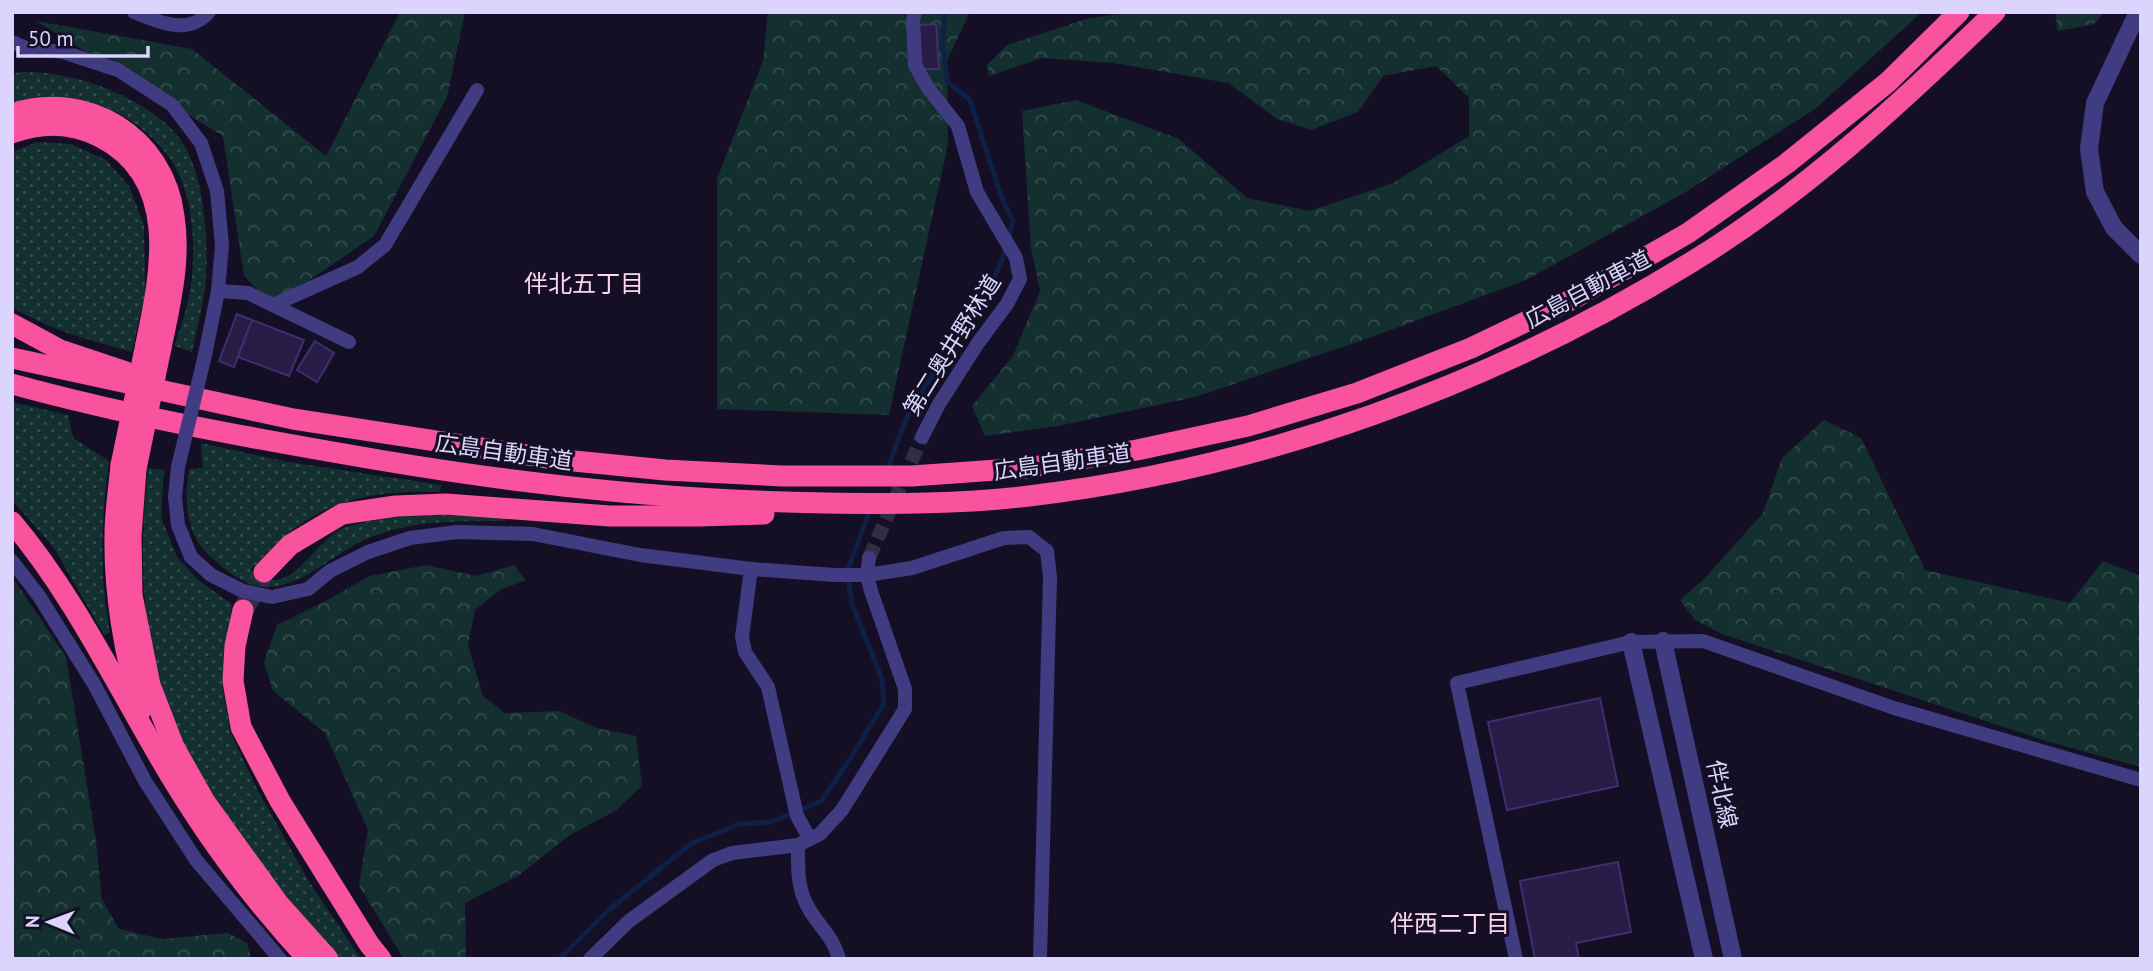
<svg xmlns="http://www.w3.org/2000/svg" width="2153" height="971" font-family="'PT Sans','Noto Sans JP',sans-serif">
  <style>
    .grass { fill: url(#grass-dots) }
    .forest { fill: url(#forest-crowns) }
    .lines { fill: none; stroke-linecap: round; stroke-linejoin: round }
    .stream { stroke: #0e2046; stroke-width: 5 }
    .building { fill: #261c45; stroke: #3e2f70; stroke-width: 2 }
    .minor-tunnel { stroke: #322d46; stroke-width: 14; stroke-dasharray: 14 7; stroke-linecap: butt }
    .motorway-tunnel { stroke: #322d46; stroke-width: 21; stroke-dasharray: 21 10; stroke-linecap: butt }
    .minor { stroke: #413c82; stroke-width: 14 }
    .tertiary { stroke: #413c82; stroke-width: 18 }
    .motorway { stroke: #fa539e; stroke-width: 21 }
    .minor-bridge { stroke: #413c82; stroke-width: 14 }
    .motorway-bridge { stroke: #fa539e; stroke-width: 21 }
    .labels { text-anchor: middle; stroke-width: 6; stroke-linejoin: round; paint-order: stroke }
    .street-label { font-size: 23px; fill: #dbd5fe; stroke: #140f25 }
    .neighbourhood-label { font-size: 24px; fill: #fed6ee; stroke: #140f25 }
  </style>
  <defs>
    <pattern id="grass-dots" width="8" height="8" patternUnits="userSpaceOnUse" patternTransform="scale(1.75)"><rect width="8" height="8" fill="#132f2f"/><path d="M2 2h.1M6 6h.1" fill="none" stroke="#354c4e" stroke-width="1.8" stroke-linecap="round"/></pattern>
    <pattern id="forest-crowns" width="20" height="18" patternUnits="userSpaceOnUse" patternTransform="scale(1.75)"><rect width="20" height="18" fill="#132f2f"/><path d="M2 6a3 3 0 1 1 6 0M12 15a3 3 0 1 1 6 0" fill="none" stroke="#354c4e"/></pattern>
  </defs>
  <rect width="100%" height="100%" fill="#140f25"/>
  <g class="grass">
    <path d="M 21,72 C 58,72 86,79 119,94 C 140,104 160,116 176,134 C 205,166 210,247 205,289 C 202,310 196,331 192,352 L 174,346 C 179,333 184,319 187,305 C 198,262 196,193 168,156 C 157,140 141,127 125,117 C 90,96 51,93 12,103 L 12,74 Z"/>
    <path d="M 37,142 L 71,144 L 106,160 L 129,186 L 144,225 L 145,294 L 132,352 C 90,340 49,330 12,307 L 12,152 Z"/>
    <path d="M 12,402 L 68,415 L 73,438 L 109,461 C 101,523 99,571 110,633 L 104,635 L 54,548 L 12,500 Z"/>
    <path d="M 201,443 L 289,462 L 441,485 L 440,492 C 356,489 306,506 250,571 C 257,574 267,580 275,580 C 296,581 320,539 341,529 C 347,526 355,525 362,523 C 409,510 457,514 506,518 L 506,521 C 469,521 429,520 393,530 C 382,533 369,537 358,543 C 326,560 286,600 247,583 C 234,577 222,567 212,558 C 185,535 184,502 189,469 L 203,468 Z"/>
    <path d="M 148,468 L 164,470 L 161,517 L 177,557 L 199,581 L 232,604 L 222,682 L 230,731 L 256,787 L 308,880 L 361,959 L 342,959 C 267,878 176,769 153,659 C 140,593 141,534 148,468 Z"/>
  </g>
  <g class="forest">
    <path d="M 400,12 L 465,12 L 447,97 L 374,236 L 273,305 L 244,276 L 223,136 L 36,21 L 192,49 L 326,156 Z"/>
    <path d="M 768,12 L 970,12 L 947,60 L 948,144 L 889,415 L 717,409 L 717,179 L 763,61 Z"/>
    <path d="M 1129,12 L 1922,12 L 1815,109 L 1684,193 L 1526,280 L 1369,338 L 1195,397 L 1058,426 L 985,436 L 972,406 L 1013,356 L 1040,291 L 1031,248 L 1022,111 L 1076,100 L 1179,139 L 1247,198 L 1310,211 L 1393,183 L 1469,136 L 1469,98 L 1436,66 L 1383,76 L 1358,112 L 1311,130 L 1277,119 L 1228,83 L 1114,63 L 1042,58 L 989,76 L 987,65 L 1007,45 L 1086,19 Z"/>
    <path d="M 2055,12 L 2104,12 L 2094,24 L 2058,31 Z"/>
    <path d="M 1824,420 L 1861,438 L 1925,570 L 2070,603 L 2103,561 L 2141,576 L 2141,767 L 2046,741 L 1722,634 L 1695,620 L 1680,600 L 1704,579 L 1763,513 L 1782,458 Z"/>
    <path d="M 426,565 L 476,576 L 514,565 L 526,580 L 500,590 L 475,610 L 468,645 L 483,696 L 505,713 L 560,711 L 596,728 L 636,736 L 642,786 L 615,811 L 570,835 L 518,876 L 465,903 L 466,959 L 404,959 L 359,886 L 368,830 L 325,733 L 273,691 L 264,662 L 277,625 L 326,601 L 369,576 Z"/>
    <path d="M 12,581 L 15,581 L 66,657 L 96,841 L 102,899 L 119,929 L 162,939 L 228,933 L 247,943 L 251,959 L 12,959 Z"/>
  </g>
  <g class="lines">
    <g class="stream">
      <path d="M 945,12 L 942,43 L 948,82 L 970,100 L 1002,199 L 1013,221 L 1009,237"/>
      <path d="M 886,472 C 895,450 902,426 913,406 C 943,353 989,308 1006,247"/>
      <path d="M 559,959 L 610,909 L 692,843 L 740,824 L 771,822 L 821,801 L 846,765 L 884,704 L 882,679 L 852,604 L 847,572 L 870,510"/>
    </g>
  </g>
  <g class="building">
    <path d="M 936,24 L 939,69 L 922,69 L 919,25 Z"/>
    <path d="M 237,314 L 252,320 L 234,367 L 219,361 Z"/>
    <path d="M 252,320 L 304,340 L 289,376 L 238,357 Z"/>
    <path d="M 315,341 L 334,353 L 317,382 L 297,370 Z"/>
    <path d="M 1600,698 L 1618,786 L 1507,810 L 1488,722 Z"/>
    <path d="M 1618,862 L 1631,932 L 1576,943 L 1579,959 L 1535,959 L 1520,881 Z"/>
  </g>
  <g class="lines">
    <path class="minor-tunnel" d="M 869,558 L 922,437"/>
    <path class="motorway-tunnel" d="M 243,610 L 264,572"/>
    <g class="minor">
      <path d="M 134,12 C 159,22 188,36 209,12"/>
      <path d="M 915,12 L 913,21 L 915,65 L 928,88 L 958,126 L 977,192 L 1016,258 L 1020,279 L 1007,304 L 978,343 L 939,404 L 922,437"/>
      <path d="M 12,42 L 26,48 L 63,52 L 118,70 L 172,105 L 201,143 L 217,191 L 222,245 L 218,291 L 205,355"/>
      <path d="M 218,291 L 248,293 L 349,342"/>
      <path d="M 273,305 L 358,267 L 385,245 L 477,90"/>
      <path d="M 178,467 L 175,497 L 178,525 L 191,557 L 211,575 L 243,591 L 272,597 L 308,589 L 330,571 L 368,552 L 410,538 L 457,532 L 533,534 L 640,555 L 751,569 L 834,575 L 867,575 L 912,568 L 1004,538 L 1029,537 L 1047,551 L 1050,577 L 1040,959"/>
      <path d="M 12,561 L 39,596 L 94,684 L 145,781 L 196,860 L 280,959"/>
      <path d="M 751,569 L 742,637 L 745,652 L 768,687 L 797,816 L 810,839"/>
      <path d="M 798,845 C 798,865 797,883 805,901 C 814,923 833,934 839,959"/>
      <path d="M 590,959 L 629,921 L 713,860 L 732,853 L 798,845 L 820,834 L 842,810 L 905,709 L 905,689 L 871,591 L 867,575 L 869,558"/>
      <path d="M 1516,959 L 1457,683 L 1631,642 L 1703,641 L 1894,708 L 2141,780"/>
    </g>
    <g class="tertiary">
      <path d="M 2138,12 L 2095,103 L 2089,149 L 2095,192 L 2114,228 L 2141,255"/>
      <path d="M 1663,641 L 1733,959"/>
      <path d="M 1631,642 L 1704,959"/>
    </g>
    <g class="motorway">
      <path d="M 12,114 C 87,89 164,137 174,216 C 181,261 170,304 161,348"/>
      <path d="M 12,133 C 42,122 72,122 100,137 C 181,178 161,272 146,344"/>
      <path d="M 12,324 L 60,350 L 126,372"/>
      <path d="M 12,358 L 293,419 L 554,459 L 665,470 L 782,476 L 912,476 L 1026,468 L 1137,450 L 1248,426 L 1357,393 L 1471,348 L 1575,298 L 1688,233 L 1786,164 L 1888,82 L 1959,12"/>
      <path d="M 12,384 C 132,417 256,439 379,460 C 527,485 675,501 826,503 C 893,504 961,504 1029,496 C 1262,468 1490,386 1690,263 C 1803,194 1900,104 1995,12"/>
      <path d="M 121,465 C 119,488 115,511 115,535 C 114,590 124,658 142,709"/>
      <path d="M 136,469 L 131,536 L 132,595 L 150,685 L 174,747 L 205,802 L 278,903 L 328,959"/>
      <path d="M 12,522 C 71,592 111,674 157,753 C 199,826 250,897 308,959"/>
      <path d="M 264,572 L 290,545 L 342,514 L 396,506 L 446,504 L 610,516 L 699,516 L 764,514"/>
      <path d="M 243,610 L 235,646 L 233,681 L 241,727 L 280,801 L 369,944 L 381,959"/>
    </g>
    <path class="minor-bridge" d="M 178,467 L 205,355"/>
    <g class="motorway-bridge">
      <path d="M 121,465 L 146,344"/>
      <path d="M 136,469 L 161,348"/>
    </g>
  </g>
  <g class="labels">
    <g class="street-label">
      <text transform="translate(1588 289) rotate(-28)" y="8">広島自動車道</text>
      <text transform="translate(952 345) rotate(-58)" y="8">第二奥井野林道</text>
      <text transform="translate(504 452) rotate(8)" y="8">広島自動車道</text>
      <text transform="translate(1062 462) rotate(-8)" y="8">広島自動車道</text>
      <text transform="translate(1722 794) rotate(78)" y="8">伴北線</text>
    </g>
    <g class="neighbourhood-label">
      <text x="584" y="292">伴北五丁目</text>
      <text x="1450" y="932">伴西二丁目</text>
    </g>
  </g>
  <rect width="2153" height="971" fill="none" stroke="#dbd5fe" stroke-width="28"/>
  <g transform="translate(49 922) rotate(271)" stroke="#140f25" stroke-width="5" paint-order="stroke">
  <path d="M0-5L12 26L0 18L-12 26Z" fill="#dbd5fe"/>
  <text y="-10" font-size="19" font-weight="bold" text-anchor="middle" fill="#dbd5fe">N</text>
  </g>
  <path d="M18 46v10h130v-10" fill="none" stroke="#dbd5fe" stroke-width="3.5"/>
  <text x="28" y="46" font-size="21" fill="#dbd5fe" stroke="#140f25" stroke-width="5" paint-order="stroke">50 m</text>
</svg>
